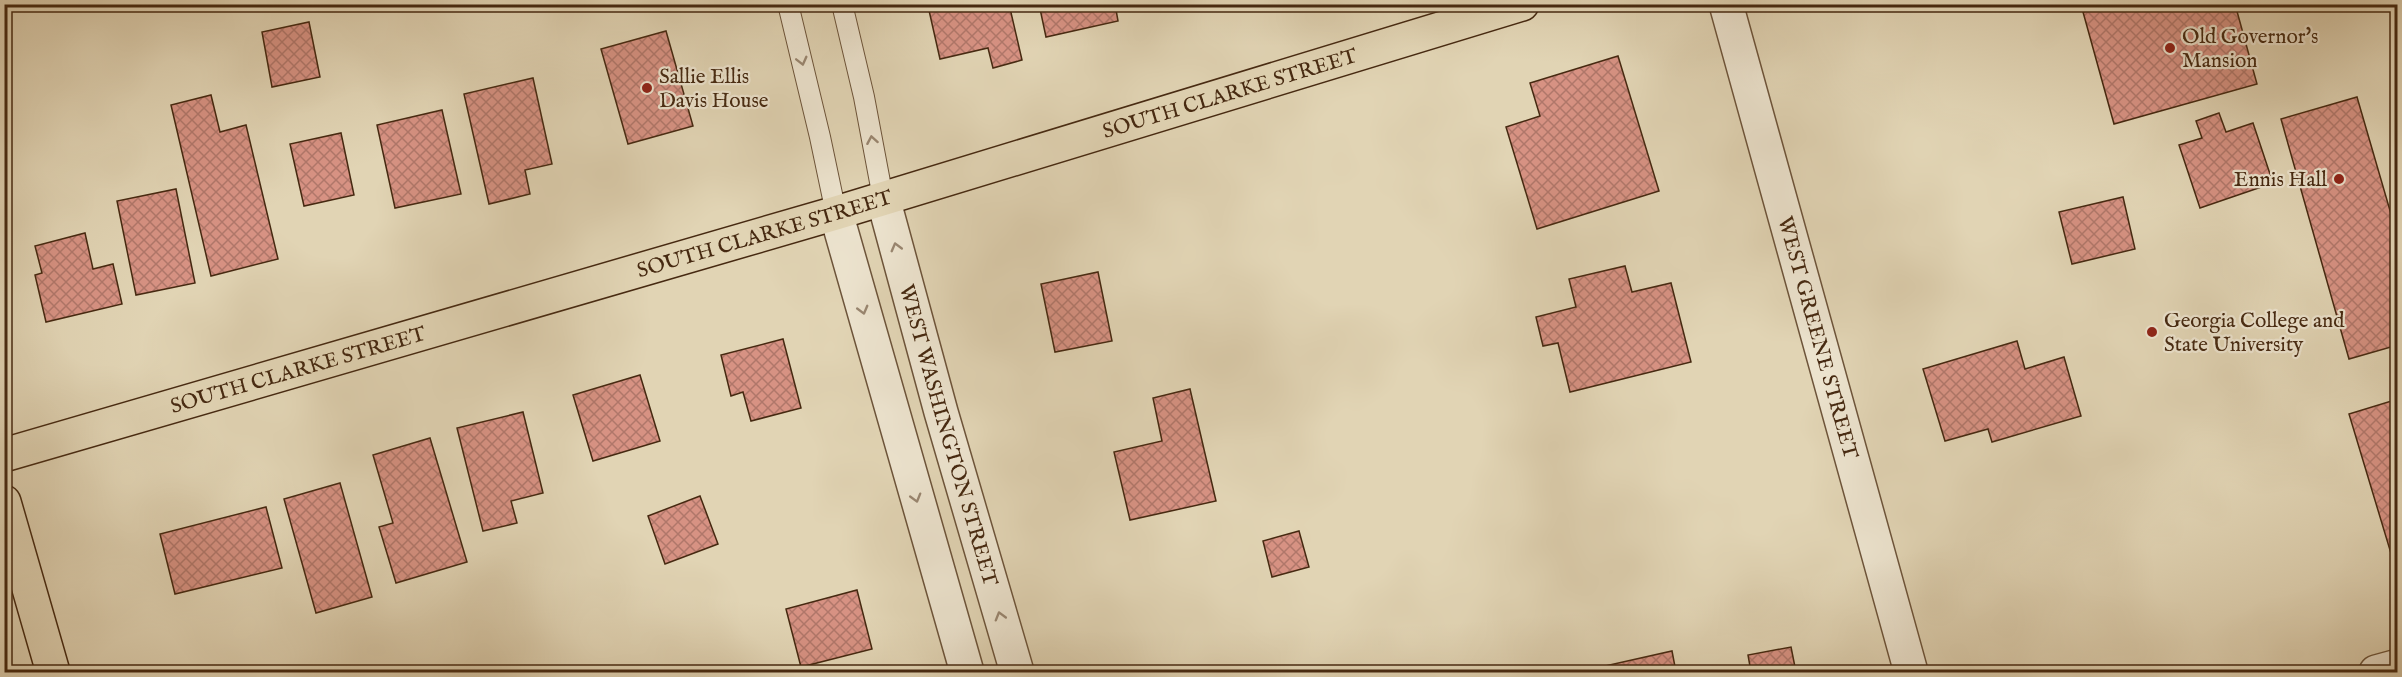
<svg xmlns="http://www.w3.org/2000/svg" width="2402" height="677" font-family="'IM FELL English',serif">
  <style>
    .building { fill: url(#building-cross-hatch); stroke: #462911; stroke-width: 1.5 }
    .lines { fill: none; stroke-linecap: round; stroke-linejoin: round }
    .service-casing { stroke: #6d543a; stroke-width: 22 }
    .minor-casing { stroke: #6d543a; stroke-width: 36 }
    .tertiary-casing { stroke: #6d543a; stroke-width: 36 }
    .primary-casing { stroke: #462911; stroke-width: 36 }
    .service { stroke: #ece3ce; stroke-width: 20 }
    .minor { stroke: #ece3ce; stroke-width: 33 }
    .tertiary { stroke: #ece3ce; stroke-width: 33 }
    .primary { stroke: #e1d4b4; stroke-width: 33 }
    .oneway { stroke: #998670 }
    .poi-dot { fill: #8f2418; stroke: #ece3ce; stroke-width: 2 }
    .labels { text-anchor: middle; stroke-width: 4.5; stroke-linejoin: round; paint-order: stroke }
    .poi-label { font-size: 21px; fill: #462911; stroke: #ece3ce; text-anchor: start }
    .street-label { font-size: 21px; fill: #462911; stroke: #ece3ce }
  </style>
  <defs>
    <pattern id="building-cross-hatch" width="8" height="8" patternUnits="userSpaceOnUse" patternTransform="scale(1.5)"><rect width="8" height="8" fill="#d79283"/><path d="M0 0l8 8M0 8l8-8" fill="none" stroke="#b0776a"/></pattern>
  </defs>
  <rect width="100%" height="100%" fill="#e1d4b4"/>
  <filter id="stains"><feTurbulence type="fractalNoise" baseFrequency=".00333" numOctaves="4"/><feColorMatrix values="0 0 0 0 .2 0 0 0 0 .09 0 0 0 0 .02 0 0 0 .5 -.17"/></filter>
  <radialGradient id="worn" r=".72"><stop offset=".6" stop-color="#630" stop-opacity="0"/><stop offset="1" stop-color="#630" stop-opacity=".3"/></radialGradient>
  <g class="building">
    <path d="M 935,4 L 1009,4 L 1022,60 L 993,68 L 988,48 L 940,59 L 928,6 Z"/>
    <path d="M 1039,4 L 1115,4 L 1118,21 L 1046,37 Z"/>
    <path d="M 2110,4 L 2235,4 L 2257,84 L 2114,124 L 2083,12 Z"/>
    <path d="M 309,22 L 320,77 L 272,87 L 262,32 Z"/>
    <path d="M 666,31 L 693,126 L 628,144 L 601,49 Z"/>
    <path d="M 1618,56 L 1659,191 L 1537,229 L 1506,127 L 1540,116 L 1530,83 Z"/>
    <path d="M 533,78 L 552,164 L 525,170 L 530,194 L 489,204 L 464,94 Z"/>
    <path d="M 211,95 L 220,132 L 246,125 L 278,259 L 211,276 L 171,105 Z"/>
    <path d="M 2357,97 L 2398,238 L 2398,345 L 2349,359 L 2281,119 Z"/>
    <path d="M 442,110 L 461,194 L 395,208 L 377,125 Z"/>
    <path d="M 2219,113 L 2226,132 L 2253,123 L 2273,183 L 2200,208 L 2179,145 L 2202,138 L 2196,121 Z"/>
    <path d="M 341,133 L 354,195 L 304,206 L 290,144 Z"/>
    <path d="M 176,189 L 195,283 L 136,295 L 117,201 Z"/>
    <path d="M 2123,197 L 2135,249 L 2072,264 L 2059,212 Z"/>
    <path d="M 85,233 L 93,269 L 113,264 L 122,304 L 46,322 L 35,275 L 42,273 L 35,246 Z"/>
    <path d="M 1625,266 L 1632,292 L 1671,283 L 1691,362 L 1570,392 L 1558,343 L 1543,346 L 1536,317 L 1576,307 L 1569,279 Z"/>
    <path d="M 1098,272 L 1112,341 L 1055,352 L 1041,284 Z"/>
    <path d="M 783,339 L 801,408 L 751,421 L 743,392 L 731,396 L 721,355 Z"/>
    <path d="M 2017,341 L 2025,369 L 2064,357 L 2081,416 L 1992,442 L 1988,429 L 1945,441 L 1923,369 Z"/>
    <path d="M 640,375 L 660,441 L 593,461 L 573,395 Z"/>
    <path d="M 1190,389 L 1216,501 L 1130,520 L 1114,452 L 1162,441 L 1153,398 Z"/>
    <path d="M 2398,399 L 2398,569 L 2396,570 L 2349,414 Z"/>
    <path d="M 523,412 L 543,493 L 511,501 L 517,523 L 483,531 L 457,428 Z"/>
    <path d="M 430,438 L 467,562 L 396,583 L 379,527 L 393,523 L 373,455 Z"/>
    <path d="M 340,483 L 372,597 L 316,613 L 284,499 Z"/>
    <path d="M 700,496 L 718,544 L 665,564 L 648,516 Z"/>
    <path d="M 266,507 L 282,568 L 175,594 L 160,534 Z"/>
    <path d="M 1299,531 L 1309,567 L 1272,577 L 1263,541 Z"/>
    <path d="M 857,590 L 872,649 L 801,667 L 786,609 Z"/>
    <path d="M 1791,647 L 1796,672 L 1751,672 L 1748,655 Z"/>
    <path d="M 1672,651 L 1676,672 L 1597,672 L 1596,668 Z"/>
    <path d="M 1835,668 L 1836,672 L 1810,672 Z"/>
  </g>
  <g class="lines">
    <defs>
      <g id="service">
        <path d="M 788,4 L 820,137 L 836,213"/>
        <path d="M 842,4 L 864,97 L 883,198"/>
      </g>
      <g id="minor">
        <path id="s1" d="M 1726,4 L 1911,672"/>
        <path d="M 2376,672 L 2398,666"/>
      </g>
      <g id="tertiary">
        <path id="s2" d="M 883,198 L 941,412 L 1017,672"/>
        <path d="M 836,213 L 967,672"/>
      </g>
      <g id="primary">
        <path id="s3" d="M 4,455 L 836,213 L 1522,4"/>
        <path d="M 4,502 L 53,672"/>
      </g>
    </defs>
    <use href="#service" class="service-casing"/>
    <use href="#minor" class="minor-casing"/>
    <use href="#tertiary" class="tertiary-casing"/>
    <use href="#primary" class="primary-casing"/>
    <use href="#service" class="service"/>
    <use href="#minor" class="minor"/>
    <use href="#tertiary" class="tertiary"/>
    <use href="#primary" class="primary"/>
  </g>
  <defs><path id="oneway-chevron" d="M-2-3.5L2.5 0L-2 3.5" fill="none" stroke-width="1.6" stroke-linecap="round" stroke-linejoin="round" transform="scale(1.5)"/></defs>
  <g class="oneway">
    <use href="#oneway-chevron" transform="translate(802 61) rotate(76)"/>
    <use href="#oneway-chevron" transform="translate(872 140) rotate(-100)"/>
    <use href="#oneway-chevron" transform="translate(896 247) rotate(-105)"/>
    <use href="#oneway-chevron" transform="translate(863 310) rotate(75)"/>
    <use href="#oneway-chevron" transform="translate(916 498) rotate(74)"/>
    <use href="#oneway-chevron" transform="translate(1000 616) rotate(-106)"/>
  </g>
  <g class="poi-dot">
    <circle cx="2170" cy="48" r="6"/>
    <circle cx="647" cy="88" r="6"/>
    <circle cx="2339" cy="179" r="6"/>
    <circle cx="2152" cy="332" r="6"/>
  </g>
  <g class="labels">
    <g class="poi-label">
      <text x="2182" y="43">Old Governor's<tspan x="2182" dy="24">Mansion</tspan></text>
      <text x="659" y="83">Sallie Ellis<tspan x="659" dy="24">Davis House</tspan></text>
      <text x="2327" y="186" text-anchor="end">Ennis Hall</text>
      <text x="2164" y="327">Georgia College and<tspan x="2164" dy="24">State University</tspan></text>
    </g>
    <g class="street-label">
      <text dy="7" stroke="none"><textPath href="#s3" startOffset="1278">SOUTH CLARKE STREET</textPath></text>
      <text dy="7" stroke="none"><textPath href="#s3" startOffset="792">SOUTH CLARKE STREET</textPath></text>
      <text dy="7" stroke="none"><textPath href="#s1" startOffset="346">WEST GREENE STREET</textPath></text>
      <text dy="7" stroke="none"><textPath href="#s3" startOffset="306">SOUTH CLARKE STREET</textPath></text>
      <text dy="7" stroke="none"><textPath href="#s2" startOffset="246">WEST WASHINGTON STREET</textPath></text>
    </g>
  </g>
  <rect width="2402" height="677" fill="none" stroke="#e1d4b4" stroke-width="24"/>
  <rect x="6" y="6" width="2390" height="665" fill="none" stroke="#462911" stroke-width="3"/>
  <rect x="12" y="12" width="2378" height="653" fill="none" stroke="#462911" stroke-width="1.5"/>
  <rect width="100%" height="100%" filter="url(#stains)"/>
  <rect width="100%" height="100%" fill="url(#worn)"/>
</svg>
